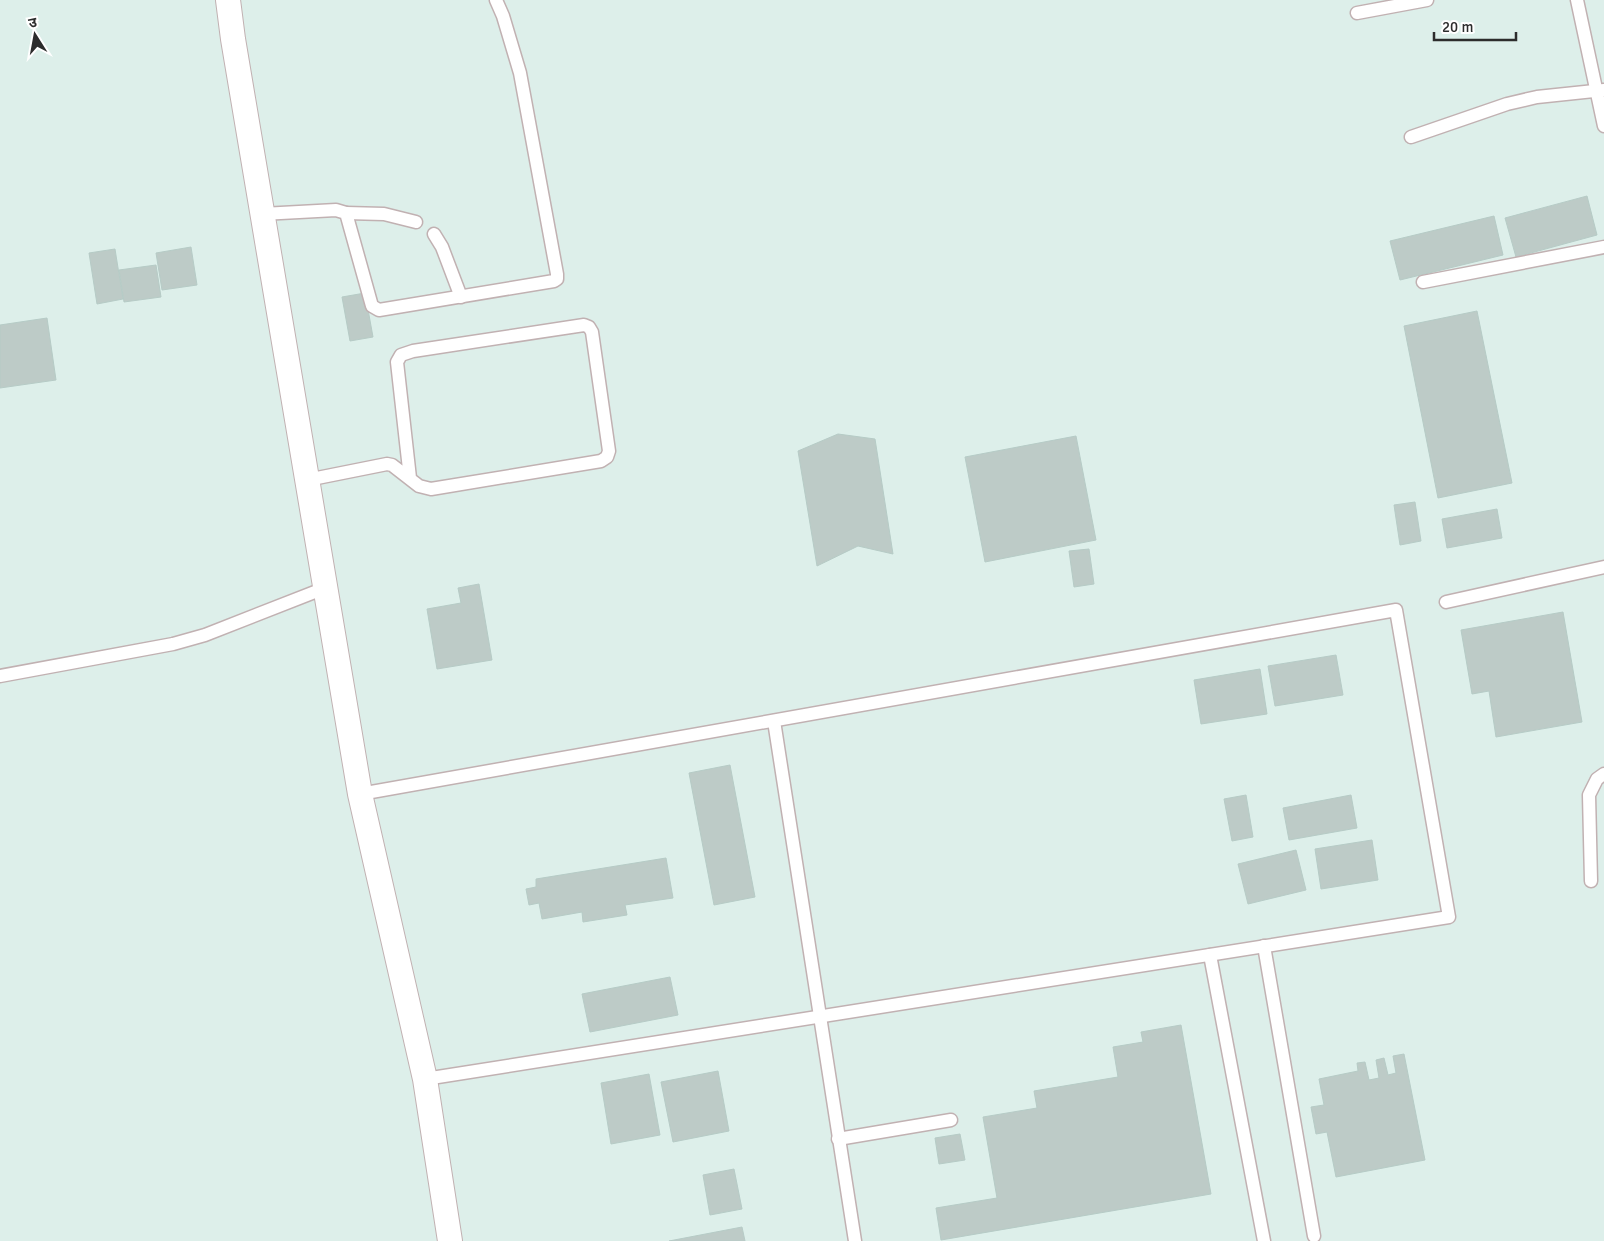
<svg xmlns="http://www.w3.org/2000/svg" width="1604" height="1241" font-family="Signika,'Noto Sans Devanagari',sans-serif">
  <style>
    .building { fill: #bdcbc7; stroke: #b6cbc6 }
    .lines { fill: none; stroke-linecap: round; stroke-linejoin: round }
    .service-casing { stroke: #c1b1b2; stroke-width: 15 }
    .minor-casing { stroke: #c1b1b2; stroke-width: 26 }
    .service { stroke: #fff; stroke-width: 12 }
    .minor { stroke: #fff; stroke-width: 24 }
  </style>
  <rect width="100%" height="100%" fill="#ddefea"/>
  <g class="building">
    <path d="M 1587,196 L 1597,235 L 1516,257 L 1505,218 Z"/>
    <path d="M 1494,216 L 1503,255 L 1400,280 L 1390,241 Z"/>
    <path d="M 191,247 L 197,285 L 162,290 L 156,253 Z"/>
    <path d="M 115,249 L 123,299 L 97,304 L 89,253 Z"/>
    <path d="M 156,265 L 161,297 L 124,302 L 119,270 Z"/>
    <path d="M 365,293 L 373,337 L 350,341 L 342,297 Z"/>
    <path d="M 1477,311 L 1512,483 L 1438,498 L 1404,326 Z"/>
    <path d="M 47,318 L 56,380 L 0,388 L 0,325 Z"/>
    <path d="M 838,434 L 875,439 L 893,554 L 858,546 L 817,566 L 798,451 Z"/>
    <path d="M 1076,436 L 1096,540 L 985,562 L 965,457 Z"/>
    <path d="M 1415,502 L 1421,541 L 1400,545 L 1394,505 Z"/>
    <path d="M 1497,509 L 1502,538 L 1447,548 L 1442,519 Z"/>
    <path d="M 1089,549 L 1094,584 L 1074,587 L 1069,551 Z"/>
    <path d="M 479,584 L 492,660 L 437,669 L 427,609 L 461,603 L 458,588 Z"/>
    <path d="M 1563,612 L 1582,722 L 1496,737 L 1489,691 L 1472,694 L 1461,630 Z"/>
    <path d="M 1336,655 L 1343,695 L 1275,706 L 1268,666 Z"/>
    <path d="M 1260,669 L 1267,714 L 1201,724 L 1194,680 Z"/>
    <path d="M 730,765 L 755,897 L 714,905 L 689,773 Z"/>
    <path d="M 1246,795 L 1253,837 L 1232,841 L 1224,799 Z"/>
    <path d="M 1351,795 L 1357,828 L 1289,840 L 1283,808 Z"/>
    <path d="M 1372,840 L 1378,880 L 1321,889 L 1315,849 Z"/>
    <path d="M 1296,850 L 1306,890 L 1248,904 L 1238,864 Z"/>
    <path d="M 666,858 L 673,898 L 625,905 L 627,915 L 583,922 L 582,912 L 542,919 L 539,903 L 529,905 L 526,889 L 536,887 L 536,879 Z"/>
    <path d="M 670,977 L 678,1015 L 590,1032 L 582,994 Z"/>
    <path d="M 1181,1025 L 1211,1194 L 941,1240 L 936,1208 L 997,1198 L 983,1117 L 1037,1108 L 1034,1091 L 1118,1077 L 1113,1047 L 1143,1042 L 1141,1032 Z"/>
    <path d="M 1404,1054 L 1425,1160 L 1336,1177 L 1327,1132 L 1316,1134 L 1311,1107 L 1324,1105 L 1319,1079 L 1358,1071 L 1357,1063 L 1365,1062 L 1369,1080 L 1379,1078 L 1376,1060 L 1384,1058 L 1388,1075 L 1396,1073 L 1393,1056 Z"/>
    <path d="M 718,1071 L 729,1131 L 673,1142 L 661,1082 Z"/>
    <path d="M 649,1074 L 660,1135 L 611,1144 L 601,1083 Z"/>
    <path d="M 960,1134 L 965,1160 L 939,1164 L 935,1138 Z"/>
    <path d="M 734,1169 L 742,1209 L 710,1215 L 703,1175 Z"/>
    <path d="M 742,1227 L 745,1241 L 669,1241 Z"/>
  </g>
  <g class="lines">
    <defs>
      <g id="service">
        <path d="M 1577,0 L 1604,126"/>
        <path d="M 1357,13 L 1427,0"/>
        <path d="M 1411,137 L 1507,104 L 1537,97 L 1604,90"/>
        <path d="M 346,213 L 384,214 L 416,222"/>
        <path d="M 262,214 L 336,210 L 346,213 L 372,306 L 379,310 L 554,281 L 557,279 L 557,274 L 520,73 L 503,16 L 496,0"/>
        <path d="M 434,234 L 442,247 L 461,297"/>
        <path d="M 1423,282 L 1604,247"/>
        <path d="M 307,480 L 387,464 L 392,465 L 419,486 L 431,489 L 601,461 L 607,457 L 609,451 L 592,332 L 589,327 L 584,325 L 413,351 L 401,355 L 397,362 L 410,478"/>
        <path d="M 1446,602 L 1604,567"/>
        <path d="M 0,676 L 173,644 L 205,635 L 325,588"/>
        <path d="M 774,721 L 855,1241"/>
        <path d="M 360,794 L 1396,610 L 1449,917 L 425,1079"/>
        <path d="M 1591,881 L 1589,795 L 1597,779 L 1604,774"/>
        <path d="M 1264,946 L 1314,1236"/>
        <path d="M 1210,955 L 1264,1241"/>
        <path d="M 838,1139 L 951,1120"/>
      </g>
      <path id="minor" d="M 228,0 L 233,39 L 360,794 L 425,1079 L 450,1241"/>
    </defs>
    <use href="#service" class="service-casing"/>
    <use href="#minor" class="minor-casing"/>
    <use href="#service" class="service"/>
    <use href="#minor" class="minor"/>
  </g>
  <g transform="translate(35 35) rotate(349)" stroke="#ffffff" stroke-width="4" paint-order="stroke">
  <path d="M0-4L9 19L0 12L-9 19Z" fill="#2c2c2c"/>
  <text y="-8" font-size="14" font-weight="bold" text-anchor="middle" fill="#2c2c2c">उ</text>
  </g>
  <path d="M1434 32v8h82v-8" fill="none" stroke="#2c2c2c" stroke-width="2.5"/>
  <text x="1442" y="32" font-size="15" fill="#2c2c2c" stroke="#ffffff" stroke-width="4" paint-order="stroke">20 m</text>
</svg>
